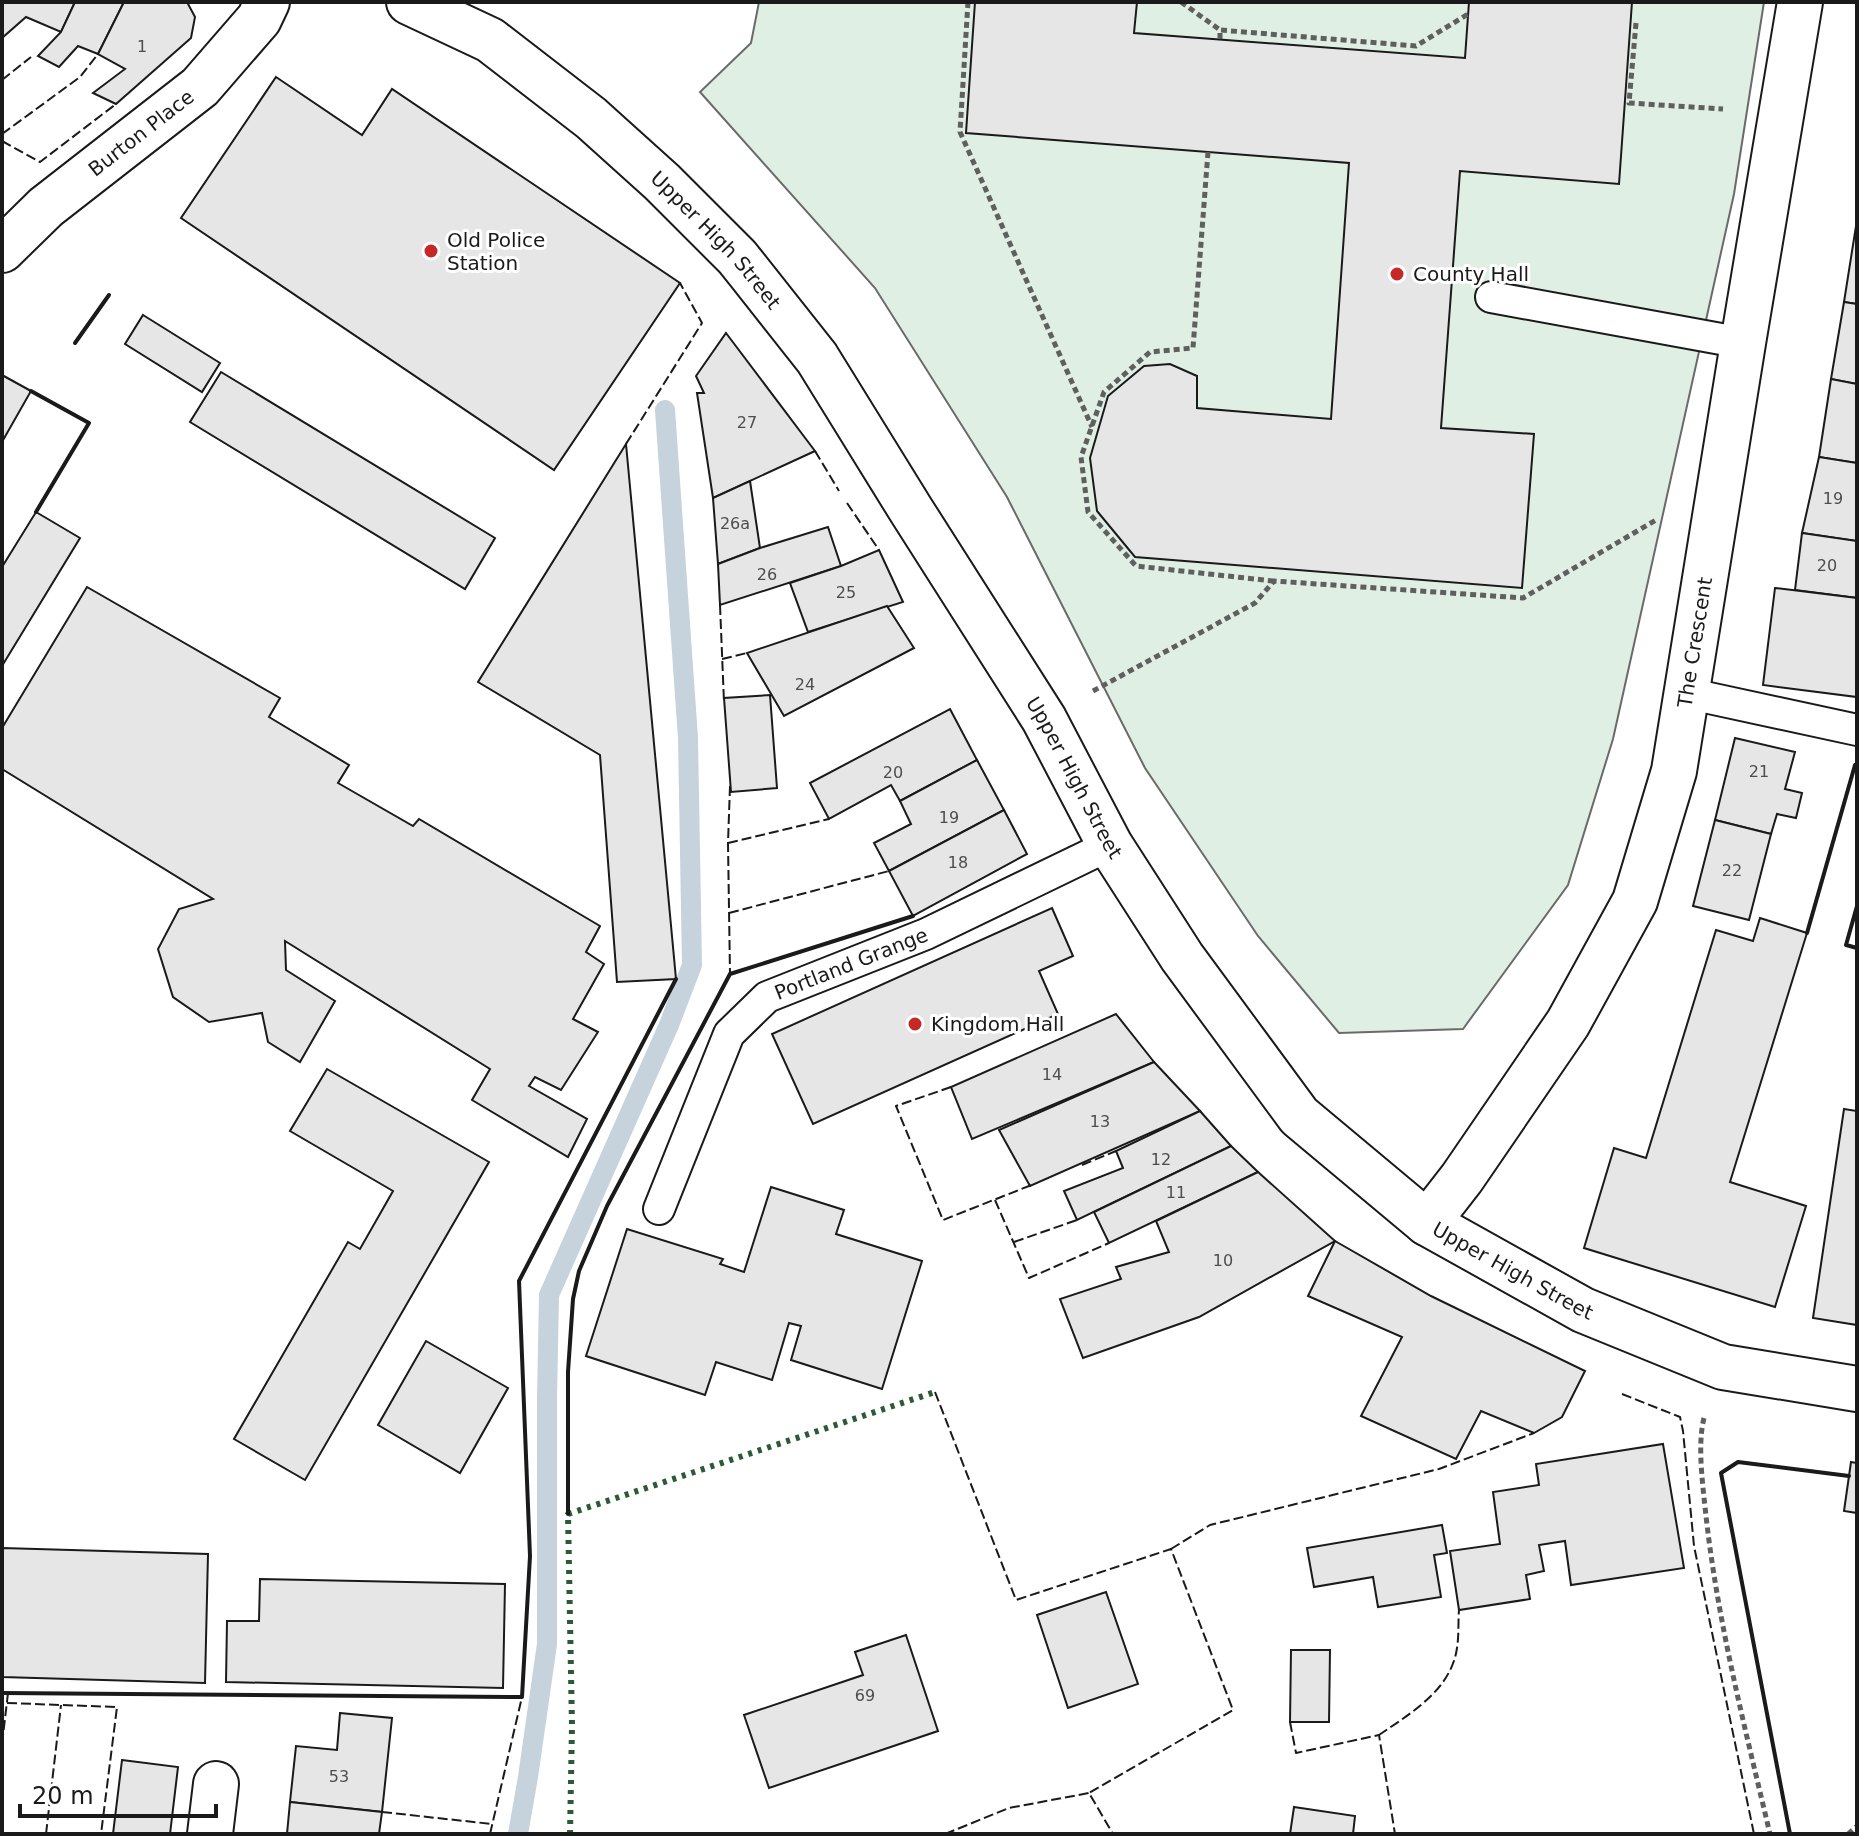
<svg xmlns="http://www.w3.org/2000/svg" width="1859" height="1836" font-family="'DejaVu Sans',sans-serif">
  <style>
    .green { fill: #e0efe3; stroke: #6a6a6a; stroke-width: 2 }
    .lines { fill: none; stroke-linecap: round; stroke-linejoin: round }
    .stream { stroke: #c6d2dc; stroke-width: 20 }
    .building { fill: #e6e6e6; stroke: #1a1a1a; stroke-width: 2 }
    .lane-casing { stroke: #1a1a1a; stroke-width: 34 }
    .street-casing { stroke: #1a1a1a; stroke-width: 48 }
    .secondary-casing { stroke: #1a1a1a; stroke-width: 48 }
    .primary-casing { stroke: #1a1a1a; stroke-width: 48 }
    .path { stroke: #5f5f5f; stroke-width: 5; stroke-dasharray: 6 4; stroke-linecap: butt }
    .lane { stroke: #fff; stroke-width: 30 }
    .street { stroke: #fff; stroke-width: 44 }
    .secondary { stroke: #fff; stroke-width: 44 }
    .primary { stroke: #fff; stroke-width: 44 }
    .hedge { stroke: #2b5a34; stroke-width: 6; stroke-dasharray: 4 6; stroke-linecap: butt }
    .fence { stroke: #1a1a1a; stroke-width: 2; stroke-dasharray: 10 4; stroke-linecap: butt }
    .wall { stroke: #1a1a1a; stroke-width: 4 }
    .poi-dot { fill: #c62828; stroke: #fff; stroke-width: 3 }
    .labels { text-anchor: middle; stroke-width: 6; stroke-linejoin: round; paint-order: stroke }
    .number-label { font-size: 16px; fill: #4d4d4d }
    .street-label { font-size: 20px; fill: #1a1a1a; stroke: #fff }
    .poi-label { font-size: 20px; fill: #1a1a1a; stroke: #fff; text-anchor: start }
  </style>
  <rect width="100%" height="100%" fill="#fff"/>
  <path class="green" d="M 759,2 L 1764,2 L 1734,194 L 1613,739 L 1568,885 L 1463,1029 L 1339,1033 L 1258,936 L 1145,768 L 1007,497 L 875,288 L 700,92 L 751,43 Z"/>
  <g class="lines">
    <path class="stream" d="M 518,1834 L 528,1777 L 547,1644 L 547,1399 L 549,1295 L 669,1025 L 692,965 L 688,738 L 665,410"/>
  </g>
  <g class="building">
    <path d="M 2,2 L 75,2 L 61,32 L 26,17 L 2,38 Z"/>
    <path d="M 75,2 L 124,2 L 98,54 L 78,46 L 59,67 L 38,56 L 61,32 Z"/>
    <path d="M 124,2 L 187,2 L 195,17 L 191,38 L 116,104 L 93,93 L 125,69 L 98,54 Z"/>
    <path d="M 975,2 L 1137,2 L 1134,33 L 1465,58 L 1469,2 L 1632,2 L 1619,184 L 1460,171 L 1441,428 L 1534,434 L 1522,588 L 1135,557 L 1097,511 L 1090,458 L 1108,396 L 1144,366 L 1170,364 L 1197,376 L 1197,408 L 1331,419 L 1349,163 L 966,133 Z"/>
    <path d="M 276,77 L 362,135 L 392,89 L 680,283 L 554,470 L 181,218 Z"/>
    <path d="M 1856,226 L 1857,226 L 1857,304 L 1844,302 Z"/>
    <path d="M 1844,302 L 1857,304 L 1857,384 L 1831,379 Z"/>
    <path d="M 143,315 L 220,363 L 202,392 L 125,344 Z"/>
    <path d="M 726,333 L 815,451 L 713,498 L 697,393 L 704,393 L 696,376 Z"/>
    <path d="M 221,372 L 495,538 L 465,589 L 190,422 Z"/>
    <path d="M 2,375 L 31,391 L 2,442 Z"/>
    <path d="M 1831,379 L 1857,384 L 1857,463 L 1819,457 Z"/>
    <path d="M 626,444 L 676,979 L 617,982 L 600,755 L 478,682 Z"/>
    <path d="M 1819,457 L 1857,463 L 1857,541 L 1802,533 Z"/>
    <path d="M 750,481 L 760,548 L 718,564 L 713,498 Z"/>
    <path d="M 36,512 L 80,538 L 2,666 L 2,567 Z"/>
    <path d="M 828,527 L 841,566 L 720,605 L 718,564 L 760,548 Z"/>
    <path d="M 1802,533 L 1857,541 L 1857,598 L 1795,590 Z"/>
    <path d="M 879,550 L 903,602 L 808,632 L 790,583 L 841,566 Z"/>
    <path d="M 87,587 L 280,698 L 269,717 L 349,765 L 338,783 L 413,826 L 419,819 L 600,926 L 586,952 L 604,964 L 573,1019 L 598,1032 L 561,1090 L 535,1077 L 529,1086 L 587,1119 L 568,1157 L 472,1100 L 490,1069 L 285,941 L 286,970 L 335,1001 L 300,1062 L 268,1042 L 262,1013 L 209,1022 L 173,997 L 158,949 L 179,909 L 213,899 L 2,769 L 2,728 Z"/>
    <path d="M 1775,588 L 1857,598 L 1857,697 L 1763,685 Z"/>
    <path d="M 887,606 L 914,648 L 784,716 L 747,653 Z"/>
    <path d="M 770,695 L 777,788 L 731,792 L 724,698 Z"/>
    <path d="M 950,709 L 977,760 L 900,801 L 891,785 L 829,819 L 810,783 Z"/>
    <path d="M 1735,738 L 1795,752 L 1785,789 L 1802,793 L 1796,818 L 1777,814 L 1771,834 L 1715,820 Z"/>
    <path d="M 977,760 L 1004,810 L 889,871 L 874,843 L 911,824 L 900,801 Z"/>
    <path d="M 1004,810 L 1027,854 L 913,916 L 889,871 Z"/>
    <path d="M 1715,820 L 1771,834 L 1749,920 L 1693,906 Z"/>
    <path d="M 1052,908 L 1073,956 L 1039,971 L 1058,1014 L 813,1124 L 772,1034 Z"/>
    <path d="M 1760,918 L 1807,933 L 1730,1182 L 1806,1206 L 1775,1307 L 1584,1248 L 1614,1148 L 1646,1158 L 1716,930 L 1753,941 Z"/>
    <path d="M 1116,1014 L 1154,1062 L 972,1139 L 951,1087 Z"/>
    <path d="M 1154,1062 L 1200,1111 L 1030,1186 L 999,1130 Z"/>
    <path d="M 327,1069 L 489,1162 L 305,1480 L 234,1439 L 348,1242 L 360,1249 L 393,1191 L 290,1131 Z"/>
    <path d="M 1844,1109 L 1857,1111 L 1857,1325 L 1813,1318 Z"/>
    <path d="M 1200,1111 L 1231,1146 L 1077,1220 L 1064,1191 L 1123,1168 L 1116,1151 Z"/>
    <path d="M 1231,1146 L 1258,1172 L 1109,1243 L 1094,1212 Z"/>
    <path d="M 1258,1172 L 1335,1241 L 1199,1317 L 1083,1358 L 1060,1299 L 1121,1279 L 1116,1267 L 1169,1252 L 1156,1221 Z"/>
    <path d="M 771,1187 L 844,1210 L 836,1234 L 922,1261 L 882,1389 L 791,1360 L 801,1326 L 789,1323 L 772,1380 L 716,1362 L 705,1395 L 586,1356 L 627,1229 L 723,1259 L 720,1264 L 744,1272 Z"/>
    <path d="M 1335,1241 L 1431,1296 L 1585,1371 L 1562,1417 L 1534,1433 L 1481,1411 L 1456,1459 L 1361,1416 L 1402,1337 L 1308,1296 Z"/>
    <path d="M 426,1341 L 508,1388 L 460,1473 L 378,1425 Z"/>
    <path d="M 1663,1444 L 1684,1568 L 1571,1585 L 1565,1541 L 1539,1545 L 1544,1571 L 1526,1575 L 1530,1599 L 1459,1610 L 1450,1551 L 1500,1544 L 1493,1492 L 1539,1485 L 1536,1464 Z"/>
    <path d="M 1851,1462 L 1857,1463 L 1857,1513 L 1844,1511 Z"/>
    <path d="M 1442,1525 L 1447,1553 L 1434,1555 L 1441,1597 L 1378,1607 L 1373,1577 L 1314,1587 L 1307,1548 Z"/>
    <path d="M 2,1548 L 208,1554 L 205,1683 L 2,1677 Z"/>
    <path d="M 260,1579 L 505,1584 L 503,1688 L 226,1682 L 227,1621 L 259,1621 Z"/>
    <path d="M 1106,1592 L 1138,1684 L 1068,1708 L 1037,1615 Z"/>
    <path d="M 906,1635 L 938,1731 L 769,1788 L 744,1715 L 863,1675 L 855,1652 Z"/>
    <path d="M 1291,1650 L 1330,1650 L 1329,1722 L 1290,1722 Z"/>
    <path d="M 340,1713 L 392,1718 L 382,1812 L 290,1802 L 296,1746 L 337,1750 Z"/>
    <path d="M 122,1760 L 178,1767 L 170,1834 L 113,1834 Z"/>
    <path d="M 290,1802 L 382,1812 L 379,1834 L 287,1834 Z"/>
    <path d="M 1294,1807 L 1355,1816 L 1353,1834 L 1290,1834 Z"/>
  </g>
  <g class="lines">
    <defs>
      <g id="lane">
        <path d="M 1491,297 L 1743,343"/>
        <path d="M 1686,693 L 1857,730"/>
        <path id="s1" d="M 659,1209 L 729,1034 L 767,997 L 926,934 L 1110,845"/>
      </g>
      <g id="street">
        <path id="s2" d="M 2,250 L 46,207 L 200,87 L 259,19 L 267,2"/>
        <path d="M 210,1834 L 216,1784"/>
      </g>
      <g id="secondary">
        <path id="s3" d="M 1427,1223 L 1462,1178 L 1568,1023 L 1635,901 L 1674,771 L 1743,343 L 1800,2"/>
      </g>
      <g id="primary">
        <path id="s4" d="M 409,2 L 490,40 L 591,118 L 662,182 L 737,257 L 749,272 L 817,358 L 911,510 L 1044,719 L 1110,845 L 1182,957 L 1299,1116 L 1427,1223 L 1583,1310 L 1723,1367 L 1857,1389"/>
      </g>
    </defs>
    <use href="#lane" class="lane-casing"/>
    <use href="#street" class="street-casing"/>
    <use href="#secondary" class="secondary-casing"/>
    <use href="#primary" class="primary-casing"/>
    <g class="path">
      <path d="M 968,2 L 960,132 L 1092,427"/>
      <path d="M 1181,2 L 1220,30"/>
      <path d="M 1636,23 L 1629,103 L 1723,109"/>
      <path d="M 1220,39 L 1220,30 L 1416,46 L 1468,14"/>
      <path d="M 1208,152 L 1193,348 L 1150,352 L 1104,392 L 1081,457 L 1088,512 L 1136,566 L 1273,581"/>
      <path d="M 1093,691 L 1255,603 L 1274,581 L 1523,598 L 1656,520"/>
      <path d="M 1704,1418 C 1697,1445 1703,1487 1706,1516 C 1718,1624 1745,1728 1770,1834"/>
      <path d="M 1848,1834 L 1857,1826"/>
    </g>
    <use href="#lane" class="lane"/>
    <use href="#street" class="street"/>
    <use href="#secondary" class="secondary"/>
    <use href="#primary" class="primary"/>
    <path class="hedge" d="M 570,1834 L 572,1726 L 568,1514 L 935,1392"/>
    <g class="fence">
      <path d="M 2,80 L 31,57"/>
      <path d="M 2,134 L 80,77 L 98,54"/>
      <path d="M 2,141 L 40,162 L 116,104"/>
      <path d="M 626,444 L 702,323 L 680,283"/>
      <path d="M 815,451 L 839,491"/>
      <path d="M 847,503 L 879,550"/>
      <path d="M 720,605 L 724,702"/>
      <path d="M 722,659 L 747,653"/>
      <path d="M 730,786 L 728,843 L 730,974"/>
      <path d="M 728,843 L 829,819"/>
      <path d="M 729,913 L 889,871"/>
      <path d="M 951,1087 L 896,1106 L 943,1220 L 1034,1184"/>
      <path d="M 1082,1165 L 1116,1151"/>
      <path d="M 995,1200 L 1029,1278 L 1109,1243"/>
      <path d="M 1014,1242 L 1077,1220"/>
      <path d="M 935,1392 L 1016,1600 L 1171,1549 L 1233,1710 L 1089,1793 L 1113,1834"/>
      <path d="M 1622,1394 L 1680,1417 L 1683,1431 L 1694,1546 L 1754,1834"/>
      <path d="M 1171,1549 L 1210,1525 L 1439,1469 L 1534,1433"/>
      <path d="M 7,1703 L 117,1707 L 101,1834"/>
      <path d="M 1290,1722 L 1296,1753 L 1379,1735 L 1395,1834"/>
      <path d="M 1379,1735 C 1411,1713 1451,1690 1457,1648 C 1459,1636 1458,1622 1459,1610"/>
      <path d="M 2,1744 L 8,1693"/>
      <path d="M 382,1812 L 492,1824"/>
      <path d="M 46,1834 L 61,1705"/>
      <path d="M 490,1834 L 522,1697"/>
      <path d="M 945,1834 L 1009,1808 L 1089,1793"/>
    </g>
    <g class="wall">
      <path d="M 75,343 L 109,295"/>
      <path d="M 31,391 L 89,423 L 36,512"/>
      <path d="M 1857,906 L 1846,945 L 1857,948"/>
      <path d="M 1807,933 L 1855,765"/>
      <path d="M 568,1514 L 568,1372 L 573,1299 L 579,1271 L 607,1206 L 730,974 L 913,916"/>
      <path d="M 2,1693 L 522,1697 L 530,1556 L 519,1281 L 676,979"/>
      <path d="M 1790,1834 L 1721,1473 L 1738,1462 L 1849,1476"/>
    </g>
  </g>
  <g class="poi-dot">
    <circle cx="431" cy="251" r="8"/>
    <circle cx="1397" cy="274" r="8"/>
    <circle cx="915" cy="1024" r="8"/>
  </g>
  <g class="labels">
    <g class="number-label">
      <text x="142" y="52">1</text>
      <text x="747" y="428">27</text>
      <text x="1833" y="504">19</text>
      <text x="735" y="529">26a</text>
      <text x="1827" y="571">20</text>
      <text x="767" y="580">26</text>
      <text x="846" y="598">25</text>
      <text x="805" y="690">24</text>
      <text x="1759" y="777">21</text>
      <text x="893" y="778">20</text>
      <text x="949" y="823">19</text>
      <text x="958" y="868">18</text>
      <text x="1732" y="876">22</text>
      <text x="1052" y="1080">14</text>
      <text x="1100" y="1127">13</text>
      <text x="1161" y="1165">12</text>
      <text x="1176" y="1198">11</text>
      <text x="1223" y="1266">10</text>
      <text x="865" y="1701">69</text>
      <text x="339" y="1782">53</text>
    </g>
    <g class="street-label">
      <text dy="7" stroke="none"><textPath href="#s2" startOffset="182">Burton Place</textPath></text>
      <text dy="7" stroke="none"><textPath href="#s4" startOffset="392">Upper High Street</textPath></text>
      <text dy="7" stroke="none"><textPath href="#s3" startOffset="650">The Crescent</textPath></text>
      <text dy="7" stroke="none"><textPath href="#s4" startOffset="1040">Upper High Street</textPath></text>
      <text dy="7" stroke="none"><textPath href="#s1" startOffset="332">Portland Grange</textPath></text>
      <text dy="7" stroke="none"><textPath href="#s4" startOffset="1712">Upper High Street</textPath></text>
    </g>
    <g class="poi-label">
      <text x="447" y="247">Old Police<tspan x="447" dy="23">Station</tspan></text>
      <text x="1413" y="281">County Hall</text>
      <text x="931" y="1031">Kingdom Hall</text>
    </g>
  </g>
  <rect width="1859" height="1836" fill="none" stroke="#1a1a1a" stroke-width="8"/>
  <path d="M20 1804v12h196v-12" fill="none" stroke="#1a1a1a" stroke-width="4"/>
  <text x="32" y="1804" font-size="24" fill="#1a1a1a" stroke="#ffffff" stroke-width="6" paint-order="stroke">20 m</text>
</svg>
